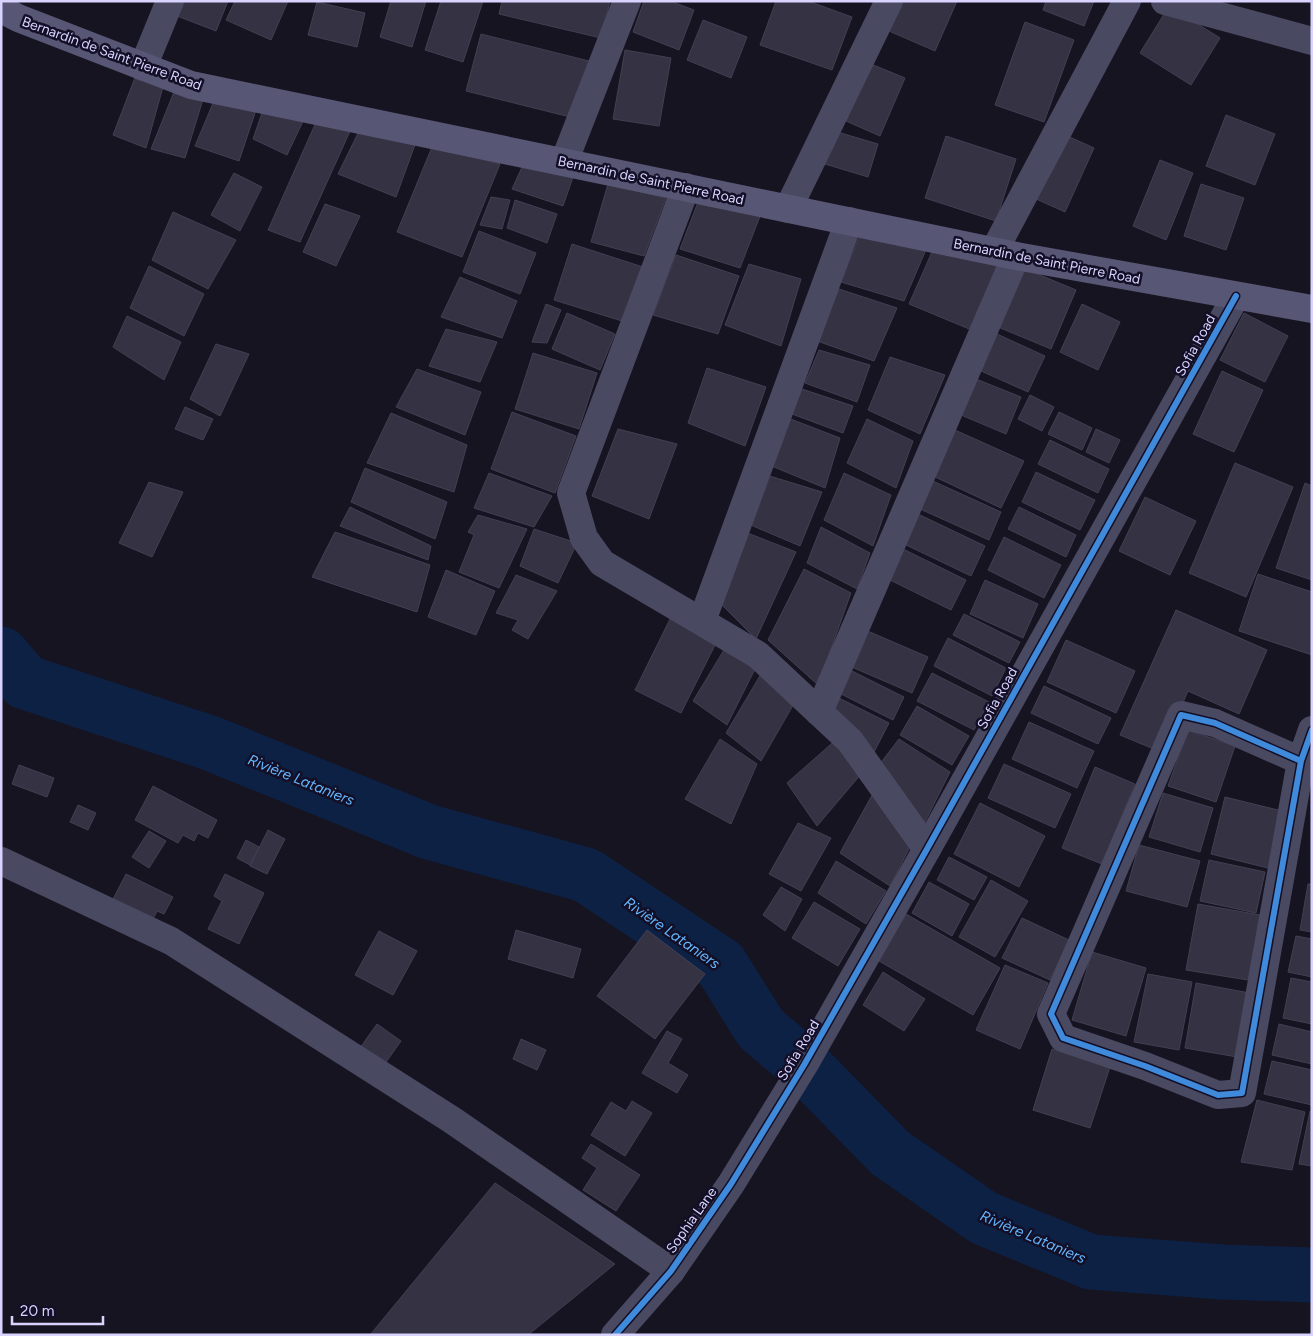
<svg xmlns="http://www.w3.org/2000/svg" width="1313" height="1336" font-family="Figtree,sans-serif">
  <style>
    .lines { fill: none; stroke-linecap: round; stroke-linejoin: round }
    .river { stroke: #0d2144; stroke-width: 55 }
    .building { fill: #343243; stroke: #433f54 }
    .minor { stroke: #4a4962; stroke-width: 28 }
    .secondary { stroke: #575674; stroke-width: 28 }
    .cycleway-casing { stroke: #130f26; stroke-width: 9 }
    .cycleway { stroke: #408adc; stroke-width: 6 }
    .labels { text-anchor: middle; stroke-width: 5; stroke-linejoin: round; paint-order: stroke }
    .street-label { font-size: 14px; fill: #d9d4ff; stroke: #130f26 }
    .water-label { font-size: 15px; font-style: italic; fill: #62b6ff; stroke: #130f26 }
  </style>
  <rect width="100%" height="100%" fill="#161421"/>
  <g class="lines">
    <path class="river" d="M 1,654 L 25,682 L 210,743 L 429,832 L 586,875 L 721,965 L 761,1029 L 804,1065 L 890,1153 L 984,1218 L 1091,1262 L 1222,1272 L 1312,1275"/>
  </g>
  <g class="building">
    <path d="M 177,1 L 228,1 L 216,31 L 172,14 Z"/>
    <path d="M 235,1 L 288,1 L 271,40 L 226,20 Z"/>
    <path d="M 391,1 L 426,1 L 412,47 L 380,37 Z"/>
    <path d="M 441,1 L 483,1 L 463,62 L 425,50 Z"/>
    <path d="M 502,1 L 610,1 L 601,38 L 499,14 Z"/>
    <path d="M 644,1 L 670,1 L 694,10 L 679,50 L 633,32 Z"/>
    <path d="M 776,1 L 808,1 L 852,17 L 832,70 L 760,45 Z"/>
    <path d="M 902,1 L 957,1 L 935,51 L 889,31 Z"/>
    <path d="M 1046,1 L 1094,1 L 1084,26 L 1043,10 Z"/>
    <path d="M 317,2 L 365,13 L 357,47 L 308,35 Z"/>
    <path d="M 1169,6 L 1220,38 L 1191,85 L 1140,53 Z"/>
    <path d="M 703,20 L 747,37 L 731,78 L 687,60 Z"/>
    <path d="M 1025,22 L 1074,40 L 1044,122 L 995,105 Z"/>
    <path d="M 481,34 L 589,61 L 574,118 L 466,91 Z"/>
    <path d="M 625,50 L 671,58 L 659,126 L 613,119 Z"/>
    <path d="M 871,64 L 905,78 L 880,136 L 846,121 Z"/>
    <path d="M 136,75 L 163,87 L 146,148 L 113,135 Z"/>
    <path d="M 176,87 L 204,96 L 185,158 L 151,149 Z"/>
    <path d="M 216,96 L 257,107 L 239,161 L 195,146 Z"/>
    <path d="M 264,107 L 305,117 L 287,155 L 253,139 Z"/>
    <path d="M 1226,115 L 1275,134 L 1255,185 L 1206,166 Z"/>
    <path d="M 317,120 L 351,129 L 300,242 L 268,230 Z"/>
    <path d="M 360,129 L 416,142 L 396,197 L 338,174 Z"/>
    <path d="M 834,131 L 878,144 L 868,177 L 825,164 Z"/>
    <path d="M 1063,134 L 1094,148 L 1065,212 L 1034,198 Z"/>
    <path d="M 946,136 L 1016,159 L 996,221 L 925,198 Z"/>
    <path d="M 432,147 L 500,164 L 462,257 L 397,232 Z"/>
    <path d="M 1160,160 L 1193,173 L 1166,240 L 1133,226 Z"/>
    <path d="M 523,165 L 573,177 L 563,206 L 512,189 Z"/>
    <path d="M 234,173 L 262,187 L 240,231 L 211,215 Z"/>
    <path d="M 608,184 L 666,198 L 644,256 L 591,242 Z"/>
    <path d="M 1201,184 L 1244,198 L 1226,250 L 1184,236 Z"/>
    <path d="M 491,197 L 510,200 L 502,229 L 480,225 Z"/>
    <path d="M 700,197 L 762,211 L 740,268 L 680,249 Z"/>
    <path d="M 515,200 L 557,214 L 547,243 L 507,228 Z"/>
    <path d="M 325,204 L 360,216 L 336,266 L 303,252 Z"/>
    <path d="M 173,212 L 236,240 L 208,289 L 152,260 Z"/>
    <path d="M 479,231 L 536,253 L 520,294 L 463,272 Z"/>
    <path d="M 861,232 L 928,245 L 904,301 L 841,282 Z"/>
    <path d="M 572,244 L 643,267 L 622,321 L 554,300 Z"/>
    <path d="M 935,245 L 1004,261 L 974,331 L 909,304 Z"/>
    <path d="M 676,255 L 739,276 L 718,334 L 653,315 Z"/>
    <path d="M 749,264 L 801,279 L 781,346 L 725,325 Z"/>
    <path d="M 149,266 L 204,294 L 184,336 L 130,308 Z"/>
    <path d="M 1023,268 L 1076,290 L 1051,349 L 998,327 Z"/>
    <path d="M 460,277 L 517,301 L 502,338 L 441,317 Z"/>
    <path d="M 839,289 L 897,308 L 874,361 L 817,341 Z"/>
    <path d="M 546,304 L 561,310 L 547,343 L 532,342 Z"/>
    <path d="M 1082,304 L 1120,322 L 1098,370 L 1060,352 Z"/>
    <path d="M 567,313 L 615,334 L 600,370 L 552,349 Z"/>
    <path d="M 1244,313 L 1288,336 L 1265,382 L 1220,360 Z"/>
    <path d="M 127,316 L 181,342 L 164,380 L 113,347 Z"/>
    <path d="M 446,329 L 497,342 L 480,382 L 429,366 Z"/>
    <path d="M 997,334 L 1045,356 L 1028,392 L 981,371 Z"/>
    <path d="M 216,344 L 249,354 L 220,416 L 190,399 Z"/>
    <path d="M 819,350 L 870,365 L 857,402 L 805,383 Z"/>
    <path d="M 533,353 L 597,373 L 579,429 L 515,409 Z"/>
    <path d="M 890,357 L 945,375 L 920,434 L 868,410 Z"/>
    <path d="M 707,368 L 766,387 L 745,446 L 688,423 Z"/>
    <path d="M 417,369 L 481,392 L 465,435 L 396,407 Z"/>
    <path d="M 1222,371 L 1263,390 L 1234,452 L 1193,434 Z"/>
    <path d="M 976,379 L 1021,397 L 1006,434 L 961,415 Z"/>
    <path d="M 802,389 L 853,406 L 843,433 L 792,414 Z"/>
    <path d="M 1030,395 L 1054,407 L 1042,431 L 1018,419 Z"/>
    <path d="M 185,407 L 213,419 L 203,440 L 175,429 Z"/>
    <path d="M 512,412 L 576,436 L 555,493 L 491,469 Z"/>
    <path d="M 1059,412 L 1092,428 L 1082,450 L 1048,434 Z"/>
    <path d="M 391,413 L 467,445 L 454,492 L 367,463 Z"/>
    <path d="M 788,418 L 840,438 L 825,488 L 769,465 Z"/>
    <path d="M 867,419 L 913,441 L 896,488 L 847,463 Z"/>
    <path d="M 618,429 L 677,444 L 649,519 L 592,496 Z"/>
    <path d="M 1096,429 L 1120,440 L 1109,463 L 1086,452 Z"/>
    <path d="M 955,430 L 1024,461 L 1001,508 L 933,476 Z"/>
    <path d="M 1050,440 L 1109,469 L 1098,493 L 1038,464 Z"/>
    <path d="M 1235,463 L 1293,487 L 1246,597 L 1189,573 Z"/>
    <path d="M 365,468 L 447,502 L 435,539 L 351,502 Z"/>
    <path d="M 1036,472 L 1095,500 L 1080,530 L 1022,502 Z"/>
    <path d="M 489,473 L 552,496 L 534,527 L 474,508 Z"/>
    <path d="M 844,473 L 891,495 L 873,546 L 824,520 Z"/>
    <path d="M 763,474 L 822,492 L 800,546 L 746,523 Z"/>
    <path d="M 933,481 L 1001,512 L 989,540 L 920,509 Z"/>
    <path d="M 149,482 L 183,492 L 152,557 L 119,543 Z"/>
    <path d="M 1305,483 L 1312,486 L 1312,580 L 1276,568 Z"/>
    <path d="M 1145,497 L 1196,521 L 1170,575 L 1119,551 Z"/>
    <path d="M 350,507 L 431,546 L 428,560 L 340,526 Z"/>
    <path d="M 1019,507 L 1076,535 L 1066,557 L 1008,529 Z"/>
    <path d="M 918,514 L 985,546 L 971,576 L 904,544 Z"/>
    <path d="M 478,515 L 527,529 L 499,588 L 459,572 L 474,535 L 468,532 Z"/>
    <path d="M 821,527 L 870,553 L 857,589 L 807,563 Z"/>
    <path d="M 534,529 L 577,543 L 558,583 L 520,566 Z"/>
    <path d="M 335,532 L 430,565 L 417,612 L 312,577 Z"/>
    <path d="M 745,532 L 796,552 L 756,639 L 718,601 Z"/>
    <path d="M 1004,537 L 1061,565 L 1044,598 L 988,570 Z"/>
    <path d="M 903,549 L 966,580 L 951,610 L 888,579 Z"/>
    <path d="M 804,569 L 851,593 L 818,685 L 768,640 Z"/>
    <path d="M 446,570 L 495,591 L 476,635 L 428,617 Z"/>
    <path d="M 1258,574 L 1312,592 L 1312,655 L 1239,631 Z"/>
    <path d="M 516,575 L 557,591 L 528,639 L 512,630 L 518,620 L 496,613 Z"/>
    <path d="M 985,580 L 1038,604 L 1023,638 L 970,614 Z"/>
    <path d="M 1176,610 L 1267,650 L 1239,714 L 1188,691 L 1161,752 L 1120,735 Z"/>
    <path d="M 673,613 L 718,639 L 681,713 L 635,690 Z"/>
    <path d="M 964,614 L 1020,642 L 1009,663 L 953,635 Z"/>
    <path d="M 863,629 L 928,657 L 912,693 L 847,665 Z"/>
    <path d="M 948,638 L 1006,668 L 992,696 L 934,666 Z"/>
    <path d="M 1066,640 L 1135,671 L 1116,713 L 1047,682 Z"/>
    <path d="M 727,645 L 757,665 L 727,725 L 693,701 Z"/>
    <path d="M 764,669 L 796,700 L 761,761 L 726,733 Z"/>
    <path d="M 848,669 L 904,697 L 893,720 L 837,692 Z"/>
    <path d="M 932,673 L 989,702 L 974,730 L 917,701 Z"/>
    <path d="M 1044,686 L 1111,718 L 1098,744 L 1031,713 Z"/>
    <path d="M 837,697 L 889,723 L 872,756 L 828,714 Z"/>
    <path d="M 917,706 L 969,736 L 952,765 L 900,735 Z"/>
    <path d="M 1029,722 L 1094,751 L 1077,788 L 1012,759 Z"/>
    <path d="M 1188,730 L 1235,746 L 1216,802 L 1168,786 Z"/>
    <path d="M 838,738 L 862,773 L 817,826 L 787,783 Z"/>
    <path d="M 720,739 L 757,764 L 731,824 L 685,799 Z"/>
    <path d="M 899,739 L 950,772 L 924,824 L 879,765 Z"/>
    <path d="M 1004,764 L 1071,794 L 1055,828 L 988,798 Z"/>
    <path d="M 19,765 L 54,778 L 47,797 L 12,784 Z"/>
    <path d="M 1095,767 L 1135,784 L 1102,864 L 1062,848 Z"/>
    <path d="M 153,786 L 217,820 L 208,838 L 198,833 L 194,841 L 183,835 L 178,843 L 135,820 Z"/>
    <path d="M 876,788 L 912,843 L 890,886 L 840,853 Z"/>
    <path d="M 1163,793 L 1213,808 L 1200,852 L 1149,837 Z"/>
    <path d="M 1225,797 L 1282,811 L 1268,868 L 1211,854 Z"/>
    <path d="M 980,803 L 1045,836 L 1019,887 L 954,854 Z"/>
    <path d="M 78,805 L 96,813 L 88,830 L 70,822 Z"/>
    <path d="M 798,823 L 831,838 L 801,891 L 769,874 Z"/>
    <path d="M 268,830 L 285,839 L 267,874 L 250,866 Z"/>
    <path d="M 149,831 L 166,841 L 149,868 L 132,857 Z"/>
    <path d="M 246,840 L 259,847 L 250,865 L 237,858 Z"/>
    <path d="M 1139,845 L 1200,861 L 1187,907 L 1126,891 Z"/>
    <path d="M 949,857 L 987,877 L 974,900 L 937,880 Z"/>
    <path d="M 1209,860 L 1265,872 L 1256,913 L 1200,901 Z"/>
    <path d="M 836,861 L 886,891 L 866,924 L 818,893 Z"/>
    <path d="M 126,874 L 173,897 L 164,914 L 157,911 L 150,925 L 110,905 Z"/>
    <path d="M 225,874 L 264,893 L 239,944 L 208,929 L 222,901 L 214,896 Z"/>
    <path d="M 991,880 L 1028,901 L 995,957 L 959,937 Z"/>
    <path d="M 929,882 L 969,904 L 952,936 L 912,913 Z"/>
    <path d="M 1308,884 L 1312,884 L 1312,932 L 1300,930 Z"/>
    <path d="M 781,887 L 802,899 L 785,931 L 763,915 Z"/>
    <path d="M 814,902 L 860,929 L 838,966 L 792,938 Z"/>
    <path d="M 1198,904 L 1260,915 L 1248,980 L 1186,970 Z"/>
    <path d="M 906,914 L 1000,968 L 973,1015 L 879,961 Z"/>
    <path d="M 1022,918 L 1069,940 L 1050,980 L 1002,958 Z"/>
    <path d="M 516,930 L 581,949 L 573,978 L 508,959 Z"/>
    <path d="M 647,930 L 705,974 L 655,1039 L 597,996 Z"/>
    <path d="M 379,931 L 417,951 L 393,995 L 355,975 Z"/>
    <path d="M 1296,936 L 1312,939 L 1312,977 L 1288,972 Z"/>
    <path d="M 1092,952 L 1146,968 L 1126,1036 L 1072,1020 Z"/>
    <path d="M 1005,965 L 1048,983 L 1020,1049 L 976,1030 Z"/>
    <path d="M 883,972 L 925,999 L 904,1031 L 863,1005 Z"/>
    <path d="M 1148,974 L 1192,982 L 1179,1050 L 1134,1042 Z"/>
    <path d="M 1291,978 L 1312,982 L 1312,1024 L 1283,1018 Z"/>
    <path d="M 1196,983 L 1255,994 L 1243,1058 L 1185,1048 Z"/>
    <path d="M 377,1024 L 401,1041 L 384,1065 L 360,1048 Z"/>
    <path d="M 1279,1024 L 1312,1032 L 1312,1064 L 1272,1055 Z"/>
    <path d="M 667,1031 L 682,1039 L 668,1063 L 688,1075 L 677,1093 L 642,1073 Z"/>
    <path d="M 521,1039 L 546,1050 L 537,1070 L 513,1059 Z"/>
    <path d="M 1052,1049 L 1110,1067 L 1090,1128 L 1033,1110 Z"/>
    <path d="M 1272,1061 L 1312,1070 L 1312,1105 L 1264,1094 Z"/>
    <path d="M 1257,1100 L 1305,1112 L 1292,1170 L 1241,1162 Z"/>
    <path d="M 632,1101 L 652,1113 L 625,1156 L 591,1135 L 611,1102 L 626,1111 Z"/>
    <path d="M 1310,1111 L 1312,1112 L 1312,1166 L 1299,1164 Z"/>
    <path d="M 591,1144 L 640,1175 L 616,1211 L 583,1190 L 597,1168 L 582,1158 Z"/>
    <path d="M 495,1183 L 615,1264 L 528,1335 L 370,1335 Z"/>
  </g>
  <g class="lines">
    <g class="minor">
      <path d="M 1165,1 L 1312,41"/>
      <path d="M 143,67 L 170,1"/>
      <path d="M 564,162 L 627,1"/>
      <path d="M 686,187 L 571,493 L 584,538 L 602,563 L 758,655 L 850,741 L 927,849"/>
      <path d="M 788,209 L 889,1"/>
      <path d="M 994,251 L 1127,1"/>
      <path d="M 702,621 L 849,221"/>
      <path d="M 819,712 L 1016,256"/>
      <path d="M 1301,761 L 1215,723 L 1181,715 L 1051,1014 L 1063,1038 L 1145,1066 L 1218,1095 L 1242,1093 L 1301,761 L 1312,730"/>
      <path d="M 1,861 L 171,941 L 452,1120 L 671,1271"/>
      <path d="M 615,1335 L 671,1271 L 731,1184 L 804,1065 L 927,849 L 1236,296"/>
    </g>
    <path class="secondary" d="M 1,9 L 18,18 L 191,85 L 1016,256 L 1312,309"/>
    <defs>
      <g id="cycleway">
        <path d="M 1301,761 L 1215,723 L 1181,715 L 1051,1014 L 1063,1038 L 1145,1066 L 1218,1095 L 1242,1093 L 1301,761 L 1312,730"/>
        <path d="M 615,1335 L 671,1271 L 731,1184 L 804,1065 L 927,849 L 1236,296"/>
      </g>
    </defs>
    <use href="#cycleway" class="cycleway-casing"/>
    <use href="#cycleway" class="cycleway"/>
  </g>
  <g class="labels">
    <g class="street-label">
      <text transform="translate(112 53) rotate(20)" y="5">Bernardin de Saint Pierre Road</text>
      <text transform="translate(651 180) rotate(12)" y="5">Bernardin de Saint Pierre Road</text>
      <text transform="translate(1047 261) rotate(11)" y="5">Bernardin de Saint Pierre Road</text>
      <text transform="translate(1195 345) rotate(-61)" y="5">Sofia Road</text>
      <text transform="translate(997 698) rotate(-61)" y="5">Sofia Road</text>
      <text transform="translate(798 1050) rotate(-59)" y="5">Sofia Road</text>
      <text transform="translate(691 1220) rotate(-55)" y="5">Sophia Lane</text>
    </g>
    <g class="water-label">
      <text transform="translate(301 780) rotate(22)" y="5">Rivière Lataniers</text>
      <text transform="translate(672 933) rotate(35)" y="5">Rivière Lataniers</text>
      <text transform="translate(1033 1237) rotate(23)" y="5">Rivière Lataniers</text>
    </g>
  </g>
  <rect width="1313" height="1336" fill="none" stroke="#d9d4ff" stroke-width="5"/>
  <path d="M12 1316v8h91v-8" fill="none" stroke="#d9d4ff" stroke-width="2.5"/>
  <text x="20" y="1316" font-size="15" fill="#d9d4ff" stroke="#130f26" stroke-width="4" paint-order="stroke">20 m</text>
</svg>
